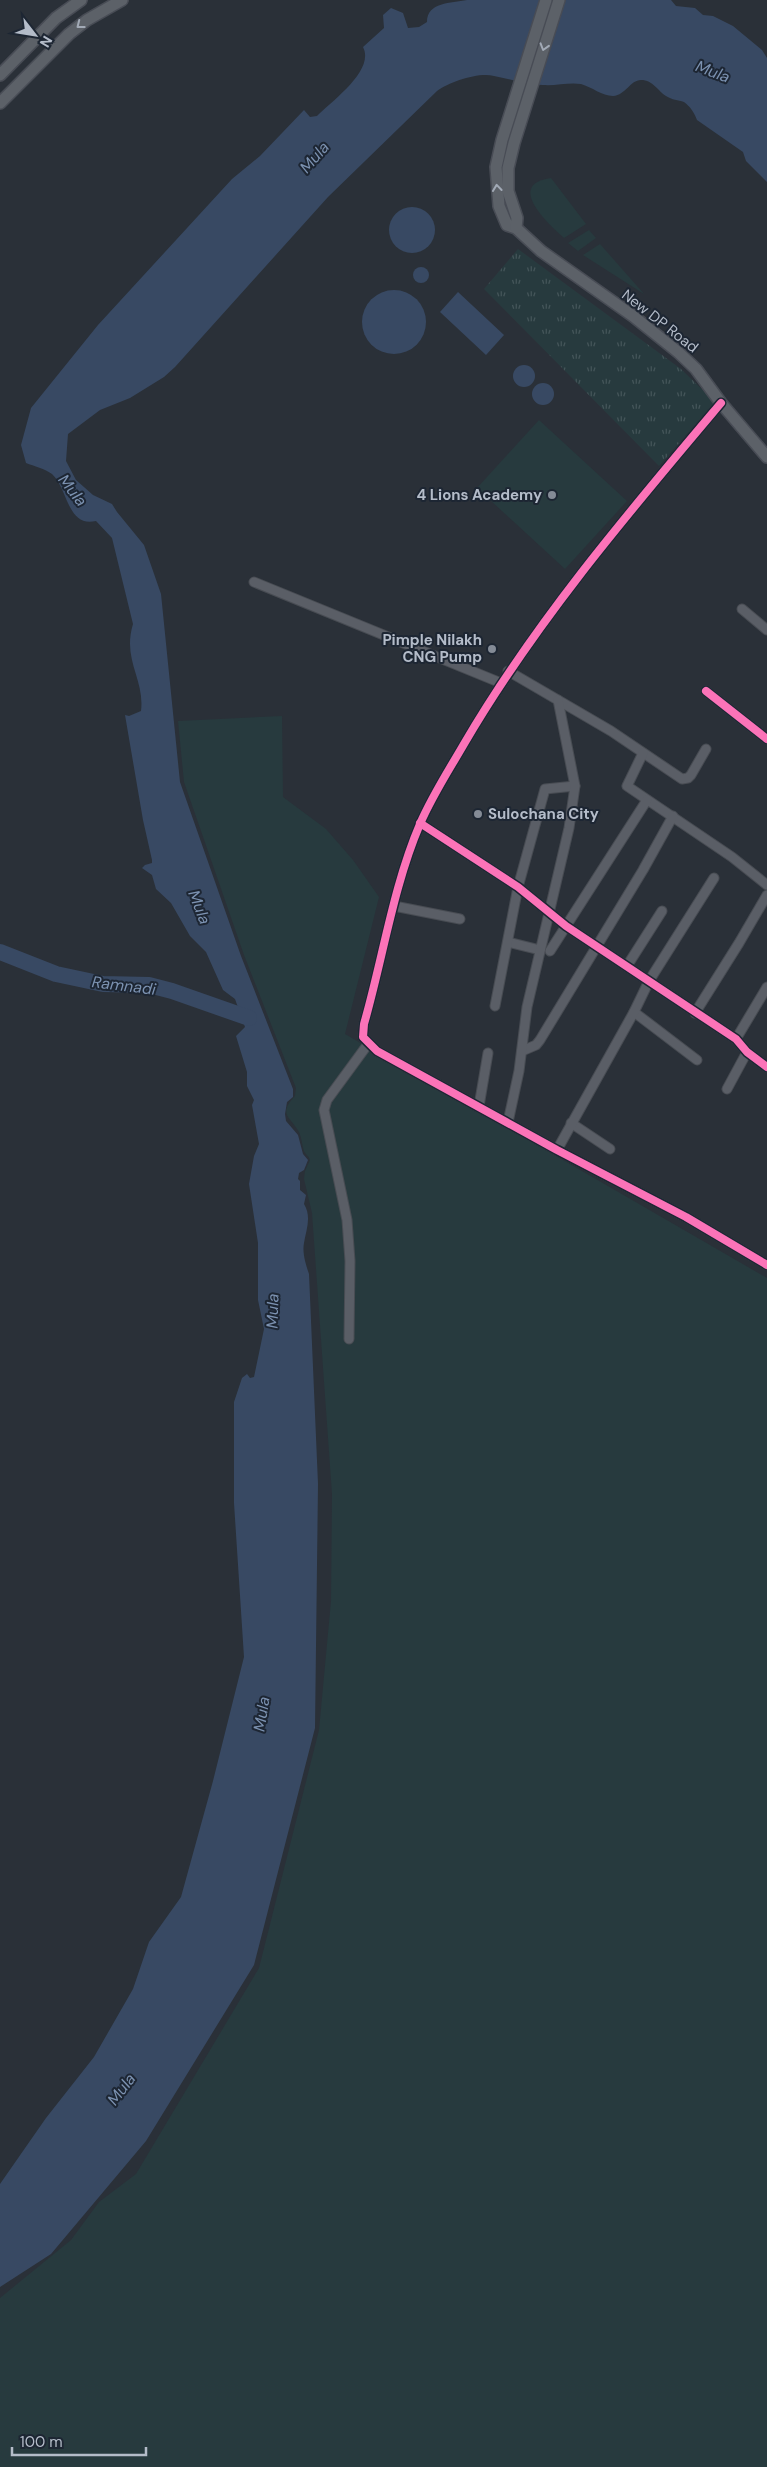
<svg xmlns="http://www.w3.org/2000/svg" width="767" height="2467" font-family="'DM Sans',sans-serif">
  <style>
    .green { fill: #273a3e }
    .park { fill: url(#park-tufts) }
    .water { fill: #384963 }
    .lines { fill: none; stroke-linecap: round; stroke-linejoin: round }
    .river { stroke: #384963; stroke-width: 16 }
    .minor-casing { stroke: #484c53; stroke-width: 11 }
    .major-casing { stroke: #484c55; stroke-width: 14 }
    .minor { stroke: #5a5e66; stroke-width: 9 }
    .major { stroke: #5c6168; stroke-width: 11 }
    .cycleway-casing { stroke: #1d2633; stroke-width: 11 }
    .cycleway { stroke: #fb73b8; stroke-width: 8 }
    .oneway { stroke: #a2aab6 }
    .poi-dot { fill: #848b96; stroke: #1d2633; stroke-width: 2 }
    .labels { text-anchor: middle; stroke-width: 4; stroke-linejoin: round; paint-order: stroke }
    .street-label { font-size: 15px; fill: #b4bcc9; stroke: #1d2633 }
    .poi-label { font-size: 15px; font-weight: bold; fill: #b4bcc9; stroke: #1d2633; text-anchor: end }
    .water-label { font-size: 16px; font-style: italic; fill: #7c92b1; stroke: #1d2633 }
  </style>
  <defs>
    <pattern id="park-tufts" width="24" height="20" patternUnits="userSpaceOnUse" patternTransform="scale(1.25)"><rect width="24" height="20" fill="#273a3e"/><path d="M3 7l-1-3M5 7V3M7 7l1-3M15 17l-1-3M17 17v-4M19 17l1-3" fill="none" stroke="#445559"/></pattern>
  </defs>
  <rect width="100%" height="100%" fill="#2a3038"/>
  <g class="green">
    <path d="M 551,178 L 586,224 L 564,238 C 548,224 505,184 551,178 Z"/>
    <path d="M 589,230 L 596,238 L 578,251 L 568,243 Z"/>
    <path d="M 600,244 L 644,294 L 583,255 Z"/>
    <path d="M 539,420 L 627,501 L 565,569 L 477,488 Z"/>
    <path d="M 282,716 L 283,797 L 326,829 L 353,860 L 379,897 L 345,1034 L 767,1278 L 767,2467 L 0,2467 L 0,2298 L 71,2240 L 99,2202 L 136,2174 L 259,1968 L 319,1730 L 331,1601 L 332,1494 L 312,1213 L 304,1179 L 305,1171 L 310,1160 C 309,1156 305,1154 304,1151 C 302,1145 302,1139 299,1132 C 291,1117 277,1115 295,1096 L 296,1088 L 244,955 L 184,782 L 178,721 Z"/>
  </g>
  <path class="park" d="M 518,249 L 681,369 L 715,402 L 659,466 L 484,289 Z"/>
  <g class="water">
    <path d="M 467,0 L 671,0 L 676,6 L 695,8 L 703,15 L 713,16 L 733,26 L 762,50 L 767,58 L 767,182 L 746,161 L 743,152 L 697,120 C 695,114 690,106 684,102 C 678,100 672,100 666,96 C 658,91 653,80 641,80 C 630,80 626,95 613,96 C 602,96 592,87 581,84 C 569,82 556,86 543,85 C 526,85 511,79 494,76 C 478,72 450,82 437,91 L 328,197 L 175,367 L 164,377 L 130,398 L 100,410 L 68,434 L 66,461 L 76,480 L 93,495 L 112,504 L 117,512 L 144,545 L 161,594 L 180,782 L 241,956 L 293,1089 L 293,1097 L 287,1102 L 285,1114 L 286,1121 L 298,1135 L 303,1154 L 308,1160 L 304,1170 L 299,1173 L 298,1179 L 300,1181 L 300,1190 L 306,1195 L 304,1204 C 312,1217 306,1230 304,1243 C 302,1253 306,1265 309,1274 L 318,1484 L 315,1728 L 254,1965 L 146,2141 L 51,2254 L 0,2287 L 0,2184 L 46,2118 L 94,2057 L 133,1989 L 149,1942 L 181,1897 L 213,1781 L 244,1657 L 234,1503 L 234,1402 L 242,1378 L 247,1374 L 250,1378 L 254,1377 L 264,1329 L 258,1300 L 258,1243 L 249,1184 L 254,1156 L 259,1144 L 252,1105 L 254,1100 L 247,1086 L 247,1072 L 236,1036 L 245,1027 L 235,999 L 223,990 L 206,952 L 190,936 L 171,903 L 156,889 L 152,875 L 142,868 L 145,865 L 152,863 L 152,860 L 143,820 L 125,715 L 129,716 L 141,711 C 145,679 122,660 133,624 L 112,538 L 96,521 C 67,528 68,488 52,474 C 45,469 34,466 26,463 L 21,445 L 31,408 L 98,325 L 232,179 L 260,156 L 304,110 L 310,117 L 317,116 C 333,100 375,70 363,47 L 384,28 L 383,15 L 391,8 L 403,13 L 408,28 L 419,27 L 427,22 C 427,2 451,3 467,0 Z"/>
    <circle cx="412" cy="230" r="23"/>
    <circle cx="421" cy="275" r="8"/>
    <circle cx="394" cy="322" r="32"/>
    <path d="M 458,292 L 504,335 L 486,355 L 440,312 Z"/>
    <circle cx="524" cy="376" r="11"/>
    <circle cx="543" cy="394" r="11"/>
  </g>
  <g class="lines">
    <path class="river" d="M 0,952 L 56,974 L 103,984 L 149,985 L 172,991 L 249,1018"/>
    <defs>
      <g id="minor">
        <path d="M 721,403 C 629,512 536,621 464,744 C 449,770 432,796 420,824 C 393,887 383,958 364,1024 L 363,1037 L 377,1051 L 557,1150 L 686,1217 L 767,1265"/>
        <path d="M 254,582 L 501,683"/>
        <path d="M 742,609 L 767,630"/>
        <path d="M 508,671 L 611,731 L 682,779 L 688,778 L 691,775 L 706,749"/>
        <path d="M 706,691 L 767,739"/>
        <path d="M 643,753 L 627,786 L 732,857 L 767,885"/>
        <path d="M 420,823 L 518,887 L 566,926 L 736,1039 L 747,1052 L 767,1067"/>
        <path d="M 394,906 L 460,919"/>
        <path d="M 508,942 L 540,950"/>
        <path d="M 550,951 L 647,800"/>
        <path d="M 627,966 L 662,911"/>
        <path d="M 495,1006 L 518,887 L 545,789 L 575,786"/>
        <path d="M 634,1012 L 697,1060"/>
        <path d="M 695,1013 L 739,943 L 767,895"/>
        <path d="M 736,1039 L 767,987"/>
        <path d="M 522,1051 L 536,1045 L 540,1040 L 643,870 L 673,816"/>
        <path d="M 727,1089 L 747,1052"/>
        <path d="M 479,1106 L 488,1053"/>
        <path d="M 508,1122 L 519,1071 L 527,1007 L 569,828 L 575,786 L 558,700"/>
        <path d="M 571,1123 L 610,1149"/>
        <path d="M 557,1150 L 634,1012 L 649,981 L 714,878"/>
        <path d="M 349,1339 L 350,1261 L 347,1220 L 324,1110 L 327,1100 L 368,1044"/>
      </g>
      <g id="major">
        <path d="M 546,0 L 502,140 L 496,167 L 499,206 L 507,225 L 516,228 L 541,251 L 633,316 L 678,352 L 696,369 L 721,403 L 767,457"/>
        <path d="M 0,75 L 56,18 L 81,0"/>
        <path d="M 0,103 L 69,34 L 87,20 L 122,0"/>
        <path d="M 516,228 L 517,218 L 508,191 L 508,168 L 514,143 L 559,0"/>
      </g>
    </defs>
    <use href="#minor" class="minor-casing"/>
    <use href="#major" class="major-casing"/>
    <use href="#minor" class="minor"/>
    <use href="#major" class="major"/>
    <defs>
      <g id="cycleway">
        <path d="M 721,403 C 629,512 536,621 464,744 C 449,770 432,796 420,824 C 393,887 383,958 364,1024 L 363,1037 L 377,1051 L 557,1150 L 686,1217 L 767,1265"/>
        <path d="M 706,691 L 767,739"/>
        <path d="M 420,823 L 518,887 L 566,926 L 736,1039 L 747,1052 L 767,1067"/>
      </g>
    </defs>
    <use href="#cycleway" class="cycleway-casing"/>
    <use href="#cycleway" class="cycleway"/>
  </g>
  <defs><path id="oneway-chevron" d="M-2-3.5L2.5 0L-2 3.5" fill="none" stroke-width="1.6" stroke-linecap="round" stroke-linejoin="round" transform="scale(1.25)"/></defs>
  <g class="oneway">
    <use href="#oneway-chevron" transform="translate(80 25) rotate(142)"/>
    <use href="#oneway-chevron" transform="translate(544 47) rotate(107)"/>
    <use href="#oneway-chevron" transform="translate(497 188) rotate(-96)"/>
  </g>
  <g class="poi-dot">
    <circle cx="552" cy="495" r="5"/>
    <circle cx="492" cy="649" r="5"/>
    <circle cx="478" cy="814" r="5"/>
  </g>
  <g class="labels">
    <g class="street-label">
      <text transform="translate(660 321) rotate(38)" y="5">New DP Road</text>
    </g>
    <g class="poi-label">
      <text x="542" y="500">4 Lions Academy</text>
      <text x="482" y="645">Pimple Nilakh<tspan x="482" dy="17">CNG Pump</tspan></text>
      <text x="488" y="819" text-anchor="start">Sulochana City</text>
    </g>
    <g class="water-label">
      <text transform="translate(713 71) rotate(21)" y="6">Mula</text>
      <text transform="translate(314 157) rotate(-49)" y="6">Mula</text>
      <text transform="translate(73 490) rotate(52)" y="6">Mula</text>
      <text transform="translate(200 907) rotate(69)" y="6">Mula</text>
      <text transform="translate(124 985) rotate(7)" y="6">Ramnadi</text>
      <text transform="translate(272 1311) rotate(-88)" y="6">Mula</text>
      <text transform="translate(261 1714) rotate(-81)" y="6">Mula</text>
      <text transform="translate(121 2089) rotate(-53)" y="6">Mula</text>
    </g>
  </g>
  <g transform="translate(35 35) rotate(121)" stroke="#1d2633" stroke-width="4" paint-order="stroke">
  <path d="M0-4L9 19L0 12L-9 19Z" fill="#b4bcc9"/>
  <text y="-8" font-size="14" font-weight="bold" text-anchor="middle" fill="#b4bcc9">N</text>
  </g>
  <path d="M12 2447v8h134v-8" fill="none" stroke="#b4bcc9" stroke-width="2.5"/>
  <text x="20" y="2447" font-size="15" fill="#b4bcc9" stroke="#1d2633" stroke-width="4" paint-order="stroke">100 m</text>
</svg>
